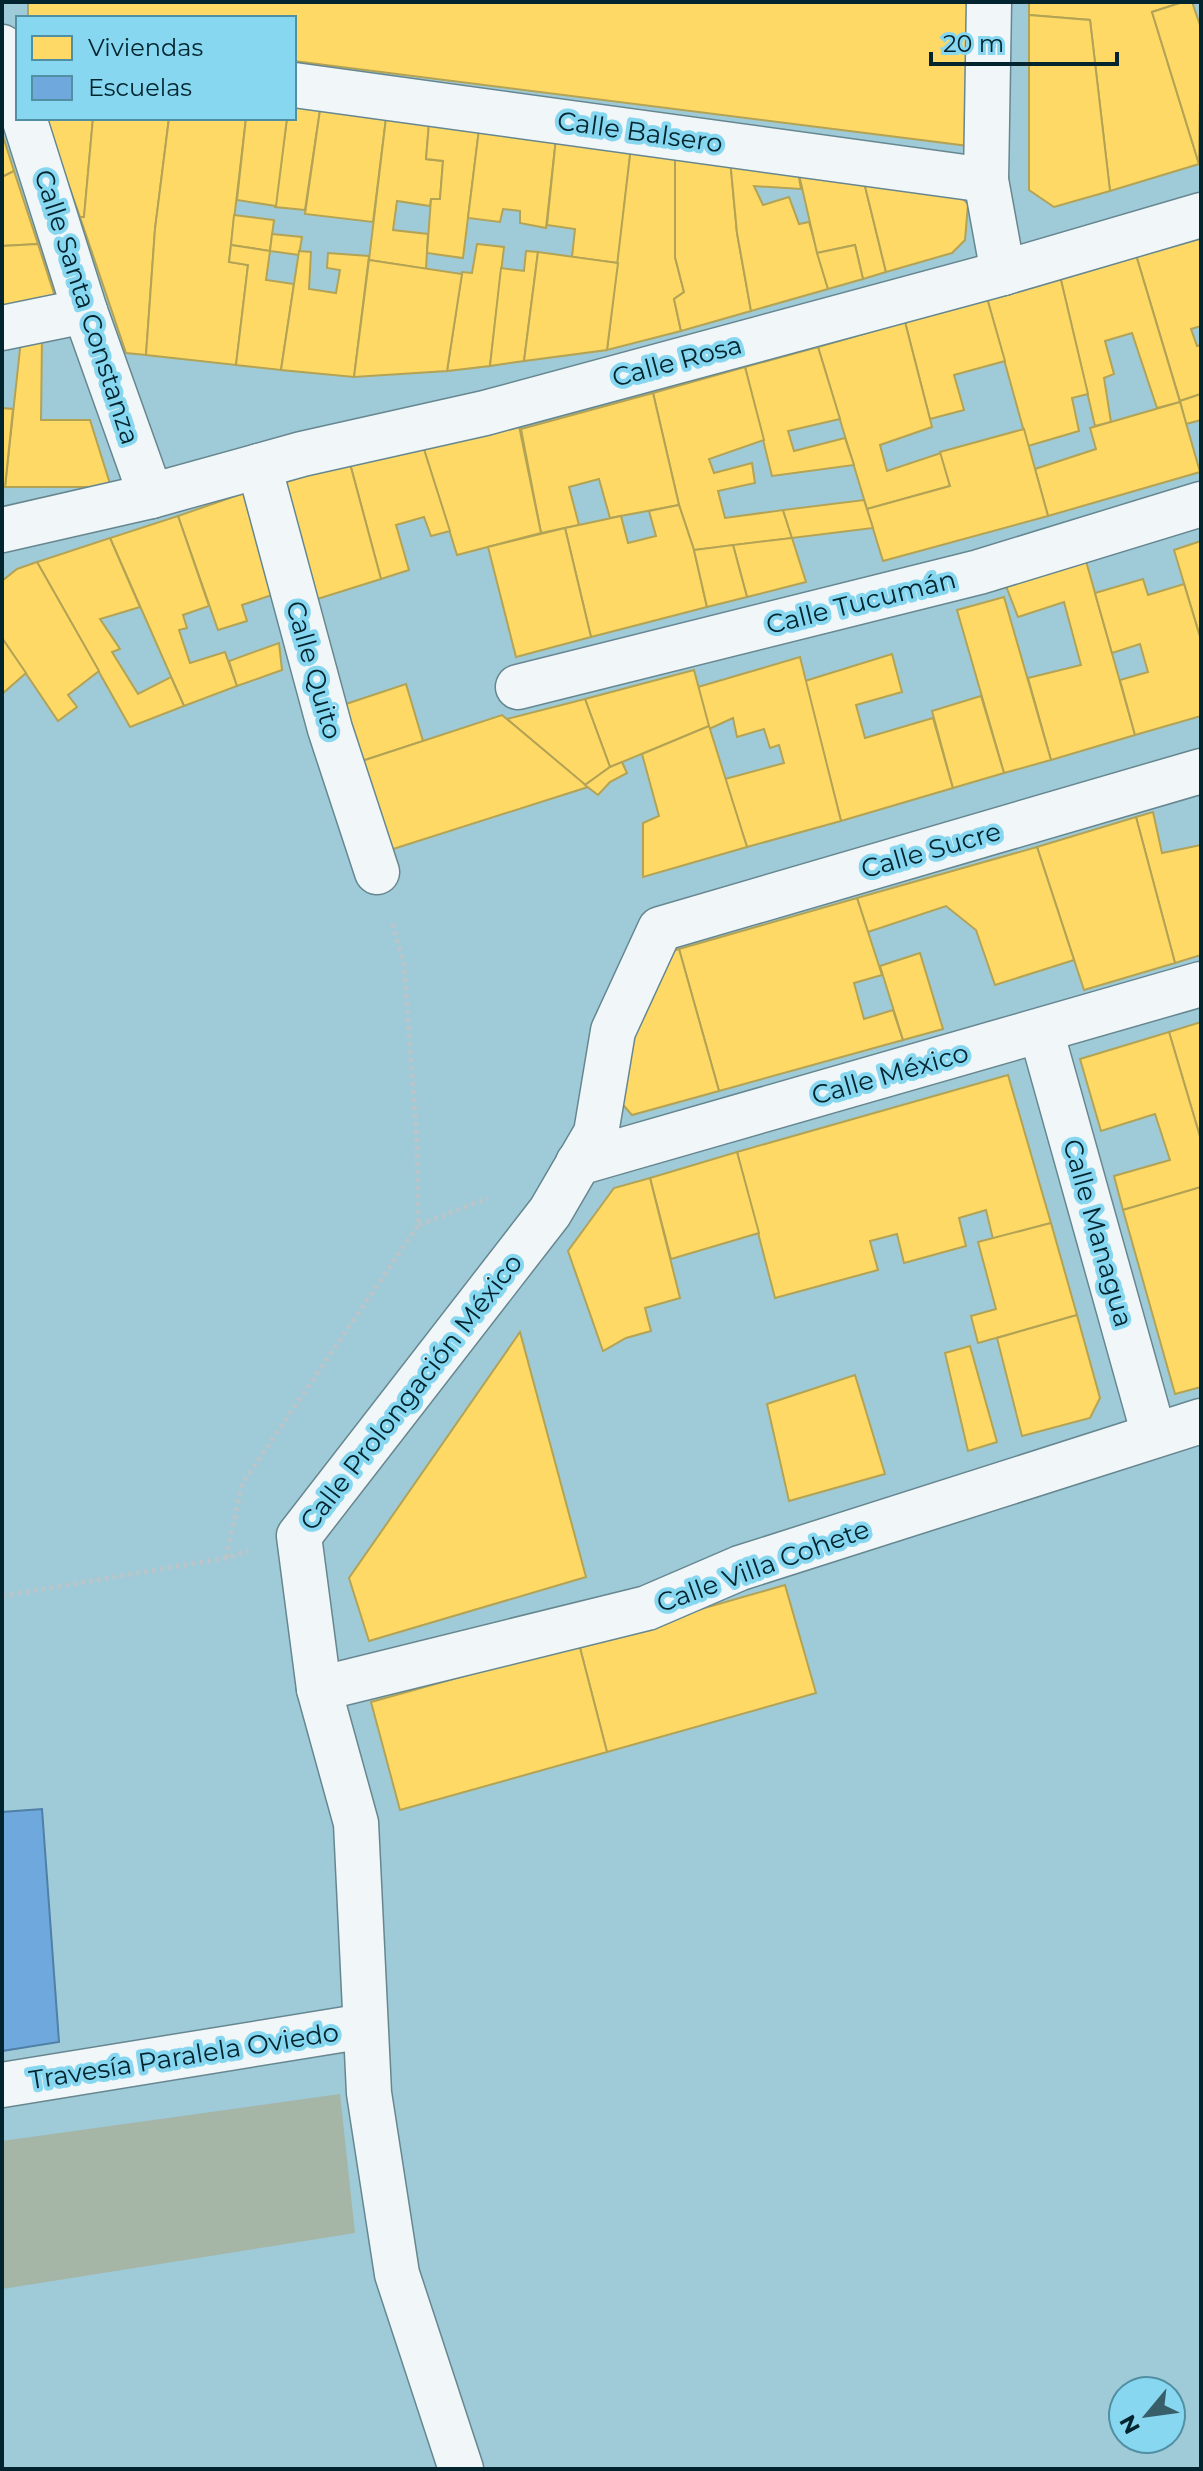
<svg xmlns="http://www.w3.org/2000/svg" width="1203" height="2471" font-family="Montserrat,sans-serif">
  <style>
    .green { fill: #a5b5a6 }
    .homes { fill: #ffd966; stroke: #b3a355; stroke-width: 2 }
    .schools { fill: #6fa8dc; stroke: #4e80a8; stroke-width: 2 }
    .lines { fill: none; stroke-linecap: round; stroke-linejoin: round }
    .street-casing { stroke: #678790; stroke-width: 47 }
    .path { stroke: #b8c5ca; stroke-width: 5; stroke-dasharray: 4 4; stroke-linecap: butt }
    .street { stroke: #f1f7f9; stroke-width: 44 }
    .labels { text-anchor: middle; stroke-width: 8; stroke-linejoin: round; paint-order: stroke }
    .street-label { font-size: 26px; fill: #01242e; stroke: #87d7f0 }
  </style>
  <rect width="100%" height="100%" fill="#9fcad8"/>
  <path class="green" d="M 340,2094 L 355,2233 L 2,2289 L 2,2141 Z"/>
  <g class="homes">
    <path d="M 28,2 L 971,2 L 969,146 L 294,61 L 294,18 L 28,18 Z"/>
    <path d="M 1029,2 L 1183,2 L 1152,12 L 1199,164 L 1110,191 L 1090,20 L 1029,15 Z"/>
    <path d="M 1183,2 L 1192,2 L 1201,28 L 1199,164 L 1152,12 Z"/>
    <path d="M 1029,15 L 1090,20 L 1110,191 L 1054,207 L 1029,190 Z"/>
    <path d="M 294,107 L 320,110 L 305,210 L 275,207 L 287,118 L 294,118 Z"/>
    <path d="M 320,110 L 386,118 L 373,222 L 305,214 Z"/>
    <path d="M 45,118 L 93,118 L 84,217 L 80,217 Z"/>
    <path d="M 93,118 L 169,118 L 155,229 L 146,355 L 126,353 L 80,217 L 84,217 Z"/>
    <path d="M 169,118 L 246,118 L 229,262 L 248,265 L 236,365 L 146,355 L 155,229 Z"/>
    <path d="M 246,118 L 287,118 L 276,206 L 237,200 Z"/>
    <path d="M 386,118 L 429,123 L 426,159 L 443,161 L 440,199 L 431,199 L 430,206 L 397,201 L 393,230 L 428,234 L 426,269 L 369,260 Z"/>
    <path d="M 429,123 L 479,129 L 463,258 L 427,253 L 431,199 L 440,199 L 443,161 L 426,159 Z"/>
    <path d="M 479,129 L 556,138 L 546,228 L 520,223 L 520,211 L 503,209 L 500,222 L 468,218 Z"/>
    <path d="M 2,133 L 14,171 L 2,177 Z"/>
    <path d="M 556,138 L 631,147 L 618,263 L 572,257 L 575,229 L 547,225 Z"/>
    <path d="M 631,147 L 675,153 L 675,257 L 684,292 L 674,299 L 681,331 L 607,350 Z"/>
    <path d="M 675,153 L 730,159 L 737,233 L 751,311 L 681,331 L 674,299 L 684,292 L 675,257 Z"/>
    <path d="M 730,159 L 797,166 L 801,189 L 754,186 L 763,205 L 789,197 L 799,224 L 809,222 L 828,289 L 751,311 L 737,233 Z"/>
    <path d="M 797,166 L 862,174 L 886,272 L 863,279 L 855,245 L 817,253 Z"/>
    <path d="M 14,171 L 38,244 L 2,246 L 2,177 Z"/>
    <path d="M 862,174 L 949,184 L 968,204 L 965,240 L 952,253 L 886,272 Z"/>
    <path d="M 234,215 L 274,220 L 270,251 L 231,245 Z"/>
    <path d="M 272,234 L 302,237 L 299,255 L 270,251 Z"/>
    <path d="M 1201,236 L 1201,326 L 1191,329 L 1197,346 L 1201,345 L 1201,394 L 1180,401 L 1136,255 Z"/>
    <path d="M 38,244 L 57,303 L 2,314 L 2,246 Z"/>
    <path d="M 477,244 L 504,247 L 490,366 L 447,371 L 462,272 L 472,273 Z"/>
    <path d="M 231,245 L 270,251 L 266,280 L 294,284 L 281,370 L 236,365 L 248,265 L 229,262 Z"/>
    <path d="M 855,245 L 863,279 L 828,289 L 817,253 Z"/>
    <path d="M 299,251 L 311,252 L 309,289 L 336,293 L 340,270 L 327,268 L 328,253 L 369,256 L 354,377 L 281,370 Z"/>
    <path d="M 526,251 L 538,252 L 524,361 L 490,366 L 501,268 L 524,271 Z"/>
    <path d="M 538,252 L 618,263 L 607,350 L 524,361 Z"/>
    <path d="M 1136,255 L 1180,402 L 1157,408 L 1132,333 L 1105,341 L 1114,374 L 1104,378 L 1111,422 L 1095,426 L 1060,276 Z"/>
    <path d="M 369,260 L 462,274 L 447,371 L 354,377 Z"/>
    <path d="M 1060,276 L 1088,394 L 1072,398 L 1079,431 L 1028,446 L 987,298 Z"/>
    <path d="M 987,298 L 1005,361 L 954,375 L 964,410 L 930,419 L 905,322 Z"/>
    <path d="M 905,322 L 932,427 L 880,445 L 887,471 L 941,453 L 950,486 L 867,509 L 818,347 Z"/>
    <path d="M 42,337 L 41,420 L 90,420 L 111,487 L 5,487 L 21,340 Z"/>
    <path d="M 818,347 L 840,419 L 788,431 L 794,451 L 845,438 L 854,465 L 772,476 L 745,367 Z"/>
    <path d="M 745,367 L 764,440 L 709,459 L 714,473 L 752,463 L 755,483 L 718,491 L 725,518 L 783,510 L 792,538 L 694,550 L 679,505 L 653,393 Z"/>
    <path d="M 653,393 L 679,505 L 610,518 L 599,479 L 569,487 L 579,525 L 541,533 L 521,429 Z"/>
    <path d="M 1201,394 L 1201,420 L 1186,424 L 1180,401 Z"/>
    <path d="M 1180,402 L 1200,472 L 1048,516 L 1035,469 L 1096,449 L 1090,428 Z"/>
    <path d="M 2,408 L 13,409 L 5,487 L 2,488 Z"/>
    <path d="M 519,426 L 541,533 L 457,555 L 421,440 Z"/>
    <path d="M 1024,429 L 1048,516 L 883,561 L 867,509 L 950,486 L 940,452 Z"/>
    <path d="M 421,440 L 450,531 L 431,536 L 424,517 L 396,525 L 409,570 L 381,579 L 349,460 Z"/>
    <path d="M 349,460 L 381,579 L 311,601 L 281,484 Z"/>
    <path d="M 247,492 L 272,595 L 242,605 L 247,621 L 218,630 L 178,516 Z"/>
    <path d="M 864,500 L 873,528 L 792,538 L 783,510 Z"/>
    <path d="M 679,505 L 694,550 L 707,607 L 591,637 L 565,528 L 621,516 L 628,543 L 656,536 L 649,511 Z"/>
    <path d="M 178,516 L 209,606 L 183,615 L 187,628 L 179,630 L 190,663 L 225,652 L 237,686 L 184,706 L 110,538 Z"/>
    <path d="M 565,528 L 591,637 L 516,657 L 488,547 Z"/>
    <path d="M 110,538 L 140,607 L 100,619 L 120,649 L 112,652 L 138,694 L 171,677 L 184,706 L 130,727 L 37,562 Z"/>
    <path d="M 792,538 L 806,582 L 747,597 L 733,545 Z"/>
    <path d="M 1201,541 L 1201,640 L 1174,550 Z"/>
    <path d="M 733,545 L 747,597 L 707,607 L 694,550 Z"/>
    <path d="M 1086,561 L 1135,735 L 1051,760 L 1028,678 L 1081,665 L 1064,602 L 1018,617 L 1006,586 Z"/>
    <path d="M 37,562 L 99,671 L 68,695 L 77,707 L 58,721 L 2,638 L 2,581 L 17,569 Z"/>
    <path d="M 1143,579 L 1148,595 L 1184,584 L 1201,640 L 1201,716 L 1135,735 L 1120,680 L 1148,672 L 1140,644 L 1112,653 L 1095,593 Z"/>
    <path d="M 1004,597 L 1051,760 L 1004,773 L 957,610 Z"/>
    <path d="M 2,638 L 26,673 L 2,694 Z"/>
    <path d="M 279,643 L 282,670 L 237,686 L 229,661 Z"/>
    <path d="M 892,654 L 902,692 L 856,705 L 865,738 L 933,718 L 953,788 L 841,821 L 805,681 Z"/>
    <path d="M 800,657 L 841,821 L 747,847 L 725,779 L 784,763 L 779,745 L 770,748 L 764,729 L 737,737 L 733,718 L 709,729 L 698,687 Z"/>
    <path d="M 694,670 L 709,726 L 610,767 L 585,699 Z"/>
    <path d="M 406,684 L 423,741 L 362,761 L 343,705 Z"/>
    <path d="M 981,696 L 1004,773 L 953,788 L 932,711 Z"/>
    <path d="M 585,699 L 610,767 L 585,785 L 507,719 Z"/>
    <path d="M 502,715 L 588,787 L 390,850 L 362,761 Z"/>
    <path d="M 709,726 L 747,847 L 643,877 L 643,823 L 659,816 L 642,754 Z"/>
    <path d="M 622,762 L 627,773 L 610,782 L 598,795 L 585,785 L 610,767 Z"/>
    <path d="M 1153,812 L 1162,853 L 1201,845 L 1201,955 L 1175,963 L 1136,817 Z"/>
    <path d="M 1136,817 L 1175,963 L 1084,990 L 1037,847 Z"/>
    <path d="M 1037,847 L 1074,960 L 995,985 L 976,930 L 946,906 L 868,932 L 857,898 Z"/>
    <path d="M 857,898 L 882,975 L 854,983 L 864,1019 L 893,1010 L 903,1040 L 719,1091 L 679,949 Z"/>
    <path d="M 679,949 L 719,1091 L 632,1115 L 616,1097 L 657,956 Z"/>
    <path d="M 920,953 L 943,1029 L 903,1040 L 880,966 Z"/>
    <path d="M 1201,1022 L 1201,1140 L 1169,1032 Z"/>
    <path d="M 1169,1032 L 1201,1140 L 1201,1187 L 1123,1210 L 1114,1176 L 1170,1160 L 1155,1114 L 1101,1131 L 1080,1059 Z"/>
    <path d="M 1008,1075 L 1051,1223 L 993,1239 L 986,1210 L 959,1218 L 966,1246 L 904,1263 L 897,1234 L 870,1241 L 878,1270 L 775,1298 L 737,1152 Z"/>
    <path d="M 737,1152 L 759,1233 L 671,1259 L 650,1178 Z"/>
    <path d="M 650,1178 L 680,1298 L 645,1308 L 651,1331 L 626,1338 L 603,1351 L 568,1251 L 614,1188 Z"/>
    <path d="M 1201,1187 L 1201,1387 L 1175,1394 L 1123,1210 Z"/>
    <path d="M 1051,1223 L 1077,1315 L 978,1343 L 971,1316 L 996,1309 L 978,1242 Z"/>
    <path d="M 1077,1315 L 1100,1398 L 1090,1418 L 1022,1436 L 997,1338 Z"/>
    <path d="M 520,1332 L 586,1577 L 369,1641 L 349,1578 Z"/>
    <path d="M 970,1346 L 997,1442 L 968,1451 L 945,1353 Z"/>
    <path d="M 855,1375 L 885,1474 L 789,1501 L 767,1404 Z"/>
    <path d="M 785,1585 L 816,1693 L 607,1752 L 579,1644 Z"/>
    <path d="M 579,1644 L 607,1752 L 400,1810 L 371,1702 Z"/>
  </g>
  <path class="schools" d="M 42,1809 L 59,2042 L 2,2051 L 2,1812 Z"/>
  <g class="lines">
    <defs>
      <g id="street">
        <path d="M 989,2 L 986,180 L 1003,273"/>
        <path d="M 2,47 L 18,98"/>
        <path d="M 294,85 L 986,180"/>
        <path d="M 24,118 L 85,311 L 151,496"/>
        <path d="M 2,328 L 85,311"/>
        <path d="M 259,466 L 330,729 L 377,872"/>
        <path d="M 2,530 L 151,496 L 302,454 L 485,413 L 1003,273 L 1201,215"/>
        <path d="M 518,687 L 979,572 L 1201,504"/>
        <path d="M 1041,1031 L 1154,1435"/>
        <path d="M 578,1163 L 1201,984"/>
        <path d="M 319,1689 L 647,1608 L 740,1568 L 1201,1421"/>
        <path d="M 2,2085 L 365,2026"/>
        <path d="M 461,2469 L 397,2274 L 369,2093 L 356,1823 L 319,1689 L 299,1536 L 550,1212 L 596,1133 L 613,1031 L 660,929 L 1201,771"/>
      </g>
    </defs>
    <use href="#street" class="street-casing"/>
    <g class="path">
      <path d="M 419,1225 L 488,1198"/>
      <path d="M 226,1558 L 242,1484 L 418,1225 L 417,1143 L 404,965 L 392,922"/>
      <path d="M 2,1596 L 226,1558 L 248,1551"/>
    </g>
    <use href="#street" class="street"/>
  </g>
  <g class="labels">
    <g class="street-label">
      <text transform="translate(640 132) rotate(8)" y="9">Calle Balsero</text>
      <text transform="translate(87 307) rotate(72)" y="9">Calle Santa Constanza</text>
      <text transform="translate(677 361) rotate(-15)" y="9">Calle Rosa</text>
      <text transform="translate(861 602) rotate(-14)" y="9">Calle Tucumán</text>
      <text transform="translate(314 670) rotate(74)" y="9">Calle Quito</text>
      <text transform="translate(931 850) rotate(-16)" y="9">Calle Sucre</text>
      <text transform="translate(890 1074) rotate(-16)" y="9">Calle México</text>
      <text transform="translate(1098 1233) rotate(74)" y="9">Calle Managua</text>
      <text transform="translate(411 1392) rotate(-52)" y="9">Calle Prolongación México</text>
      <text transform="translate(763 1566) rotate(-20)" y="9">Calle Villa Cohete</text>
      <text transform="translate(184 2056) rotate(-9)" y="9">Travesía Paralela Oviedo</text>
    </g>
  </g>
  <rect width="1203" height="2471" fill="none" stroke="#01242e" stroke-width="8"/>
  <rect x="16" y="16" width="280" height="104" fill="#87d7f0" stroke="#518fa2" stroke-width="2"/>
  <rect x="32" y="36" width="40" height="24" fill="#ffd966" stroke="#518fa2" stroke-width="2"/>
  <text x="88" y="56" font-size="24" fill="#01242e">Viviendas</text>
  <rect x="32" y="76" width="40" height="24" fill="#6fa8dc" stroke="#518fa2" stroke-width="2"/>
  <text x="88" y="96" font-size="24" fill="#01242e">Escuelas</text>
  <g transform="translate(1147 2415) rotate(241)"><circle r="38" fill="#87d7f0" stroke="#518fa2" stroke-width="2"/>
  <path d="M0-6L14 30L0 20L-14 30Z" fill="#385e6a"/>
  <text y="-12" font-size="22" font-weight="bold" text-anchor="middle" fill="#01242e">N</text>
  </g>
  <path d="M931 52v12h186v-12" fill="none" stroke="#01242e" stroke-width="4"/>
  <text x="943" y="52" font-size="24" fill="#01242e" stroke="#87d7f0" stroke-width="6" paint-order="stroke">20 m</text>
</svg>
